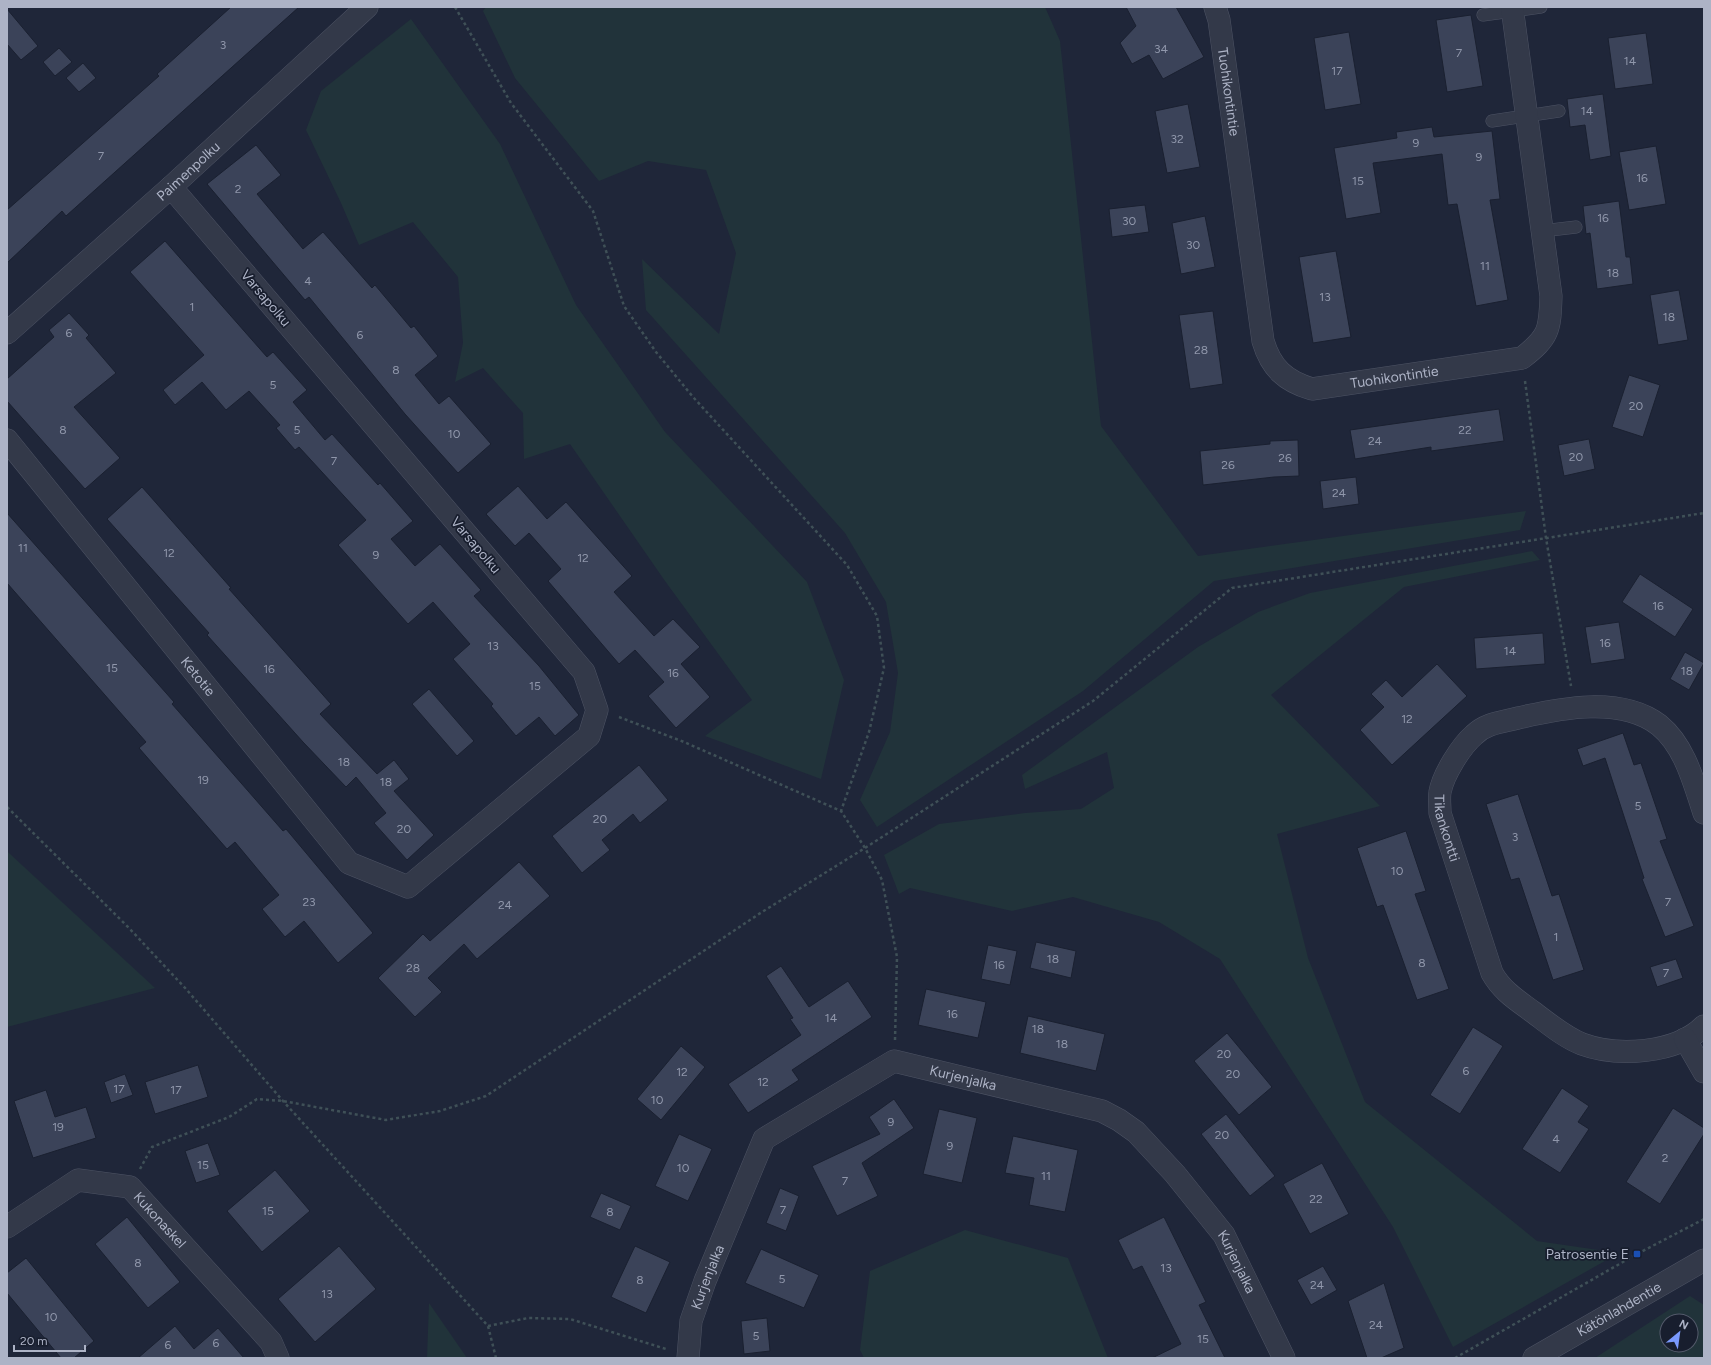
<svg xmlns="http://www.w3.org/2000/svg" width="1711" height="1365" font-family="Figtree,sans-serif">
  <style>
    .green { fill: #21333a; fill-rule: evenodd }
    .building { fill: #3b4359; stroke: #1a2030 }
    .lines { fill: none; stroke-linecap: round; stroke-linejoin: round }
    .service-casing { stroke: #4d5364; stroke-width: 13 }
    .minor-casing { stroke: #4d5364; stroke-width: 23 }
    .path { stroke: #3f5057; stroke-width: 2.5; stroke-dasharray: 3 3; stroke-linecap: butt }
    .service { stroke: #333949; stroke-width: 12 }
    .minor { stroke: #333949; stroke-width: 22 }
    .transit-dot { fill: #1a4fb4; stroke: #181e2e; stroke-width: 1.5 }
    .labels { text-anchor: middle; stroke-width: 3.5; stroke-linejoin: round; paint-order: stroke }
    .number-label { font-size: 12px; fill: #9097ab }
    .street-label { font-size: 14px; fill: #adb3c6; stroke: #181e2e }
    .poi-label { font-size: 14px; fill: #adb3c6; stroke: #181e2e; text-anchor: end }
  </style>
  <rect width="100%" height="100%" fill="#1f2639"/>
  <g class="green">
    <path d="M 486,7 L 1045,7 L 1060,41 L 1101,426 L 1198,556 L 1526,511 L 1520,530 L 1214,581 L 1083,691 L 877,827 L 860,800 L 890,732 L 898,673 L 886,602 L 845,533 L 646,310 L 642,259 L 719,334 L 736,253 L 706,170 L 648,161 L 599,181 L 515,78 L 483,11 Z"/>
    <path d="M 411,19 L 500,144 L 576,305 L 665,432 L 807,582 L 844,680 L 821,779 L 705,736 L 752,700 L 665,581 L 570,444 L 524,459 L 523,413 L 483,368 L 455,382 L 463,343 L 458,277 L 413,222 L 359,245 L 341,203 L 306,130 L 321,91 Z"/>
    <path d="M 1532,551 L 1540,560 L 1404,587 L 1271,695 L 1380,806 L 1277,834 L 1308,958 L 1365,1102 L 1537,1241 L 1619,1253 L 1453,1347 L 1393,1227 L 1220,959 L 1159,922 L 1073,897 L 1012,911 L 910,888 L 899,894 L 884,855 L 939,824 L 1025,813 L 1081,809 L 1114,788 L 1107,752 L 1025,789 L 1022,775 L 1198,647 L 1258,612 L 1310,593 Z"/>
    <path d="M 7,851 L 10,854 L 155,988 L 7,1027 Z"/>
    <path d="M 965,1230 L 1068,1258 L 1108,1358 L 864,1358 L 860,1350 L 870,1271 Z"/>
    <path d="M 1690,1296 L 1704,1305 L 1704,1357 L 1595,1358 ZM 1667,1321 L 1691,1321 L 1691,1345 L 1667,1345 Z"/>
    <path d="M 429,1303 L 467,1358 L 427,1358 Z"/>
  </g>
  <g class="building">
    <path d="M 231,7 L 299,7 L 66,216 L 62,211 L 7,263 L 7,210 L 159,76 L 157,74 Z"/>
    <path d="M 1126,7 L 1176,7 L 1204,57 L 1163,79 L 1149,55 L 1132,64 L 1120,43 L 1136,26 Z"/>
    <path d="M 7,9 L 38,46 L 21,60 L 7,44 Z"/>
    <path d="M 1471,15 L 1483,86 L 1447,92 L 1436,20 Z"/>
    <path d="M 1349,32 L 1361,104 L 1325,110 L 1314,38 Z"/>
    <path d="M 1646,33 L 1653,84 L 1615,89 L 1608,38 Z"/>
    <path d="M 59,48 L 72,62 L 55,76 L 43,62 Z"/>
    <path d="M 83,63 L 96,78 L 79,92 L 66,78 Z"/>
    <path d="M 1603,94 L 1611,156 L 1590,160 L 1585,125 L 1570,127 L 1567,99 Z"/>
    <path d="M 1188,104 L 1200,167 L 1167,173 L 1155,111 Z"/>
    <path d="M 1432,127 L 1434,137 L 1492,131 L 1500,199 L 1490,200 L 1508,300 L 1476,306 L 1457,204 L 1448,205 L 1442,154 L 1373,163 L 1381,213 L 1346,219 L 1334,148 L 1397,138 L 1396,132 Z"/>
    <path d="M 256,145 L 281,175 L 257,194 L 303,249 L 323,232 L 372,288 L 375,285 L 411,328 L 414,326 L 438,356 L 415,375 L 439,404 L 449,396 L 491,444 L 458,473 L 405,414 L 309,297 L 305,300 L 207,184 Z"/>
    <path d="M 1656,146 L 1666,204 L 1629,210 L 1619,152 Z"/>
    <path d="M 1619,201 L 1626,257 L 1630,257 L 1633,284 L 1597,289 L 1590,233 L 1586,234 L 1583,206 Z"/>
    <path d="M 1145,205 L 1149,232 L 1112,237 L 1109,209 Z"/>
    <path d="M 1205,216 L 1215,267 L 1181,274 L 1172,223 Z"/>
    <path d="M 165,241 L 267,357 L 273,352 L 307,390 L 293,402 L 325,440 L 332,434 L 378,485 L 380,483 L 413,521 L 391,539 L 415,566 L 440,544 L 481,590 L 474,596 L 539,666 L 579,715 L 555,736 L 539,717 L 516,736 L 491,706 L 493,704 L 453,659 L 470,644 L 433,602 L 408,624 L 338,545 L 366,520 L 299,447 L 295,450 L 276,428 L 280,425 L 249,391 L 226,410 L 202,382 L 175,405 L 163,390 L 204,355 L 130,272 Z"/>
    <path d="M 1336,251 L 1351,337 L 1313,343 L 1299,257 Z"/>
    <path d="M 1679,290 L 1688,340 L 1658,345 L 1650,295 Z"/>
    <path d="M 1213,311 L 1223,384 L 1190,389 L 1179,315 Z"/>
    <path d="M 69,313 L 89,335 L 86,338 L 116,373 L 74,407 L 120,458 L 85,489 L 7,401 L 7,379 L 54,337 L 49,330 Z"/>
    <path d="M 1629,375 L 1660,385 L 1643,437 L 1612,427 Z"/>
    <path d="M 1499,409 L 1504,441 L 1431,451 L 1431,447 L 1355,459 L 1350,430 Z"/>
    <path d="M 1589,439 L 1595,469 L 1564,476 L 1558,445 Z"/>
    <path d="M 1298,440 L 1299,476 L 1274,477 L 1203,485 L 1200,451 L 1270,444 L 1270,441 Z"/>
    <path d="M 1356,477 L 1359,504 L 1323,509 L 1320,481 Z"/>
    <path d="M 518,486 L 547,519 L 566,502 L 632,576 L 614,592 L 654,636 L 673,619 L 700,647 L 681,664 L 710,697 L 676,728 L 648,696 L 664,682 L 635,650 L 619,664 L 548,581 L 561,569 L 529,533 L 515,546 L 486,514 Z"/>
    <path d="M 142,487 L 231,588 L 229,589 L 331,704 L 320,714 L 377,774 L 394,760 L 409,779 L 394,791 L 434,835 L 407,860 L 374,823 L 386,813 L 356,777 L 346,787 L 303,742 L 207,635 L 209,633 L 107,519 Z"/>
    <path d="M 7,513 L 174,702 L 172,704 L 283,831 L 286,829 L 373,933 L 338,963 L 304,921 L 285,937 L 262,909 L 279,895 L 235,842 L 227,849 L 139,748 L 146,742 L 7,583 Z"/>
    <path d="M 1640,574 L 1693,609 L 1675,637 L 1622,602 Z"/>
    <path d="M 1619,622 L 1625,659 L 1591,664 L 1585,627 Z"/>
    <path d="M 1543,633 L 1545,664 L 1476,669 L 1474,638 Z"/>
    <path d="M 1685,652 L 1704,663 L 1689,690 L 1670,679 Z"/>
    <path d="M 1437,664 L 1467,696 L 1392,765 L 1360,730 L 1384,707 L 1371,694 L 1386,680 L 1402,697 Z"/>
    <path d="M 429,689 L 474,741 L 457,756 L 412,704 Z"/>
    <path d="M 1623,733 L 1634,765 L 1641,763 L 1667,839 L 1660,841 L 1694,926 L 1665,937 L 1642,879 L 1644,878 L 1605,758 L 1583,766 L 1577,749 Z"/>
    <path d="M 639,765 L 668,800 L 640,823 L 633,814 L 602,840 L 610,850 L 582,873 L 552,836 Z"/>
    <path d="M 1518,794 L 1552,896 L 1559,894 L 1584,970 L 1553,980 L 1519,878 L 1511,880 L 1486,804 Z"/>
    <path d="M 1406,831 L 1426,891 L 1415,894 L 1449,989 L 1417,1000 L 1383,905 L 1377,907 L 1357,848 Z"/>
    <path d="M 519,862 L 550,896 L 477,959 L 464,944 L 428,978 L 442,992 L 415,1017 L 378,978 L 423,934 L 430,941 Z"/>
    <path d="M 1036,942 L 1076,951 L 1071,978 L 1030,968 Z"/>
    <path d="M 988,945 L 1017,951 L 1010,985 L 981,979 Z"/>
    <path d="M 1676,959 L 1683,978 L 1657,987 L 1650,967 Z"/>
    <path d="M 781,966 L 809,1007 L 848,981 L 872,1017 L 792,1070 L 799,1080 L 748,1113 L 728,1084 L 801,1035 L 790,1019 L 793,1018 L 766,976 Z"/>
    <path d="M 926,989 L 986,1002 L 978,1038 L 918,1025 Z"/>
    <path d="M 1028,1016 L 1105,1034 L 1096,1071 L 1020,1053 Z"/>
    <path d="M 1473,1027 L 1503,1046 L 1460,1114 L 1430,1095 Z"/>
    <path d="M 1227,1033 L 1272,1087 L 1239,1115 L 1194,1061 Z"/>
    <path d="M 681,1046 L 705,1067 L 661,1120 L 637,1099 Z"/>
    <path d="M 198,1065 L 208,1097 L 155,1114 L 145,1082 Z"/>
    <path d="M 125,1074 L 133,1095 L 111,1103 L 104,1082 Z"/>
    <path d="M 1562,1088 L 1589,1106 L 1578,1122 L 1589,1129 L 1560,1173 L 1522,1149 Z"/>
    <path d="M 46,1090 L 55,1117 L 86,1107 L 96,1138 L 33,1158 L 14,1101 Z"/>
    <path d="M 894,1099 L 914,1128 L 862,1163 L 878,1196 L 837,1216 L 812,1166 L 880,1134 L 869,1117 Z"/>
    <path d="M 1673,1108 L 1704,1128 L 1704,1134 L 1660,1204 L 1626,1182 Z"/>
    <path d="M 939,1109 L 977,1118 L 962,1183 L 923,1174 Z"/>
    <path d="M 1226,1114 L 1275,1176 L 1250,1196 L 1201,1134 Z"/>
    <path d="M 679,1134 L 712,1149 L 688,1201 L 655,1186 Z"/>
    <path d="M 1013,1136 L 1078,1150 L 1065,1212 L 1029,1205 L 1034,1178 L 1005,1173 Z"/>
    <path d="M 208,1143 L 220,1175 L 196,1183 L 185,1151 Z"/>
    <path d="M 1322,1163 L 1349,1214 L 1310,1234 L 1283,1184 Z"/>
    <path d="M 275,1170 L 310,1211 L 262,1252 L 227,1211 Z"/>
    <path d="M 780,1188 L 799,1196 L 786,1231 L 766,1223 Z"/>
    <path d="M 601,1193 L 631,1206 L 620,1230 L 590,1217 Z"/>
    <path d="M 127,1217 L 180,1282 L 148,1308 L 95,1244 Z"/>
    <path d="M 1164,1217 L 1206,1302 L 1199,1305 L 1225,1358 L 1152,1358 L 1181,1344 L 1142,1266 L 1133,1270 L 1118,1240 Z"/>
    <path d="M 339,1246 L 376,1289 L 315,1342 L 278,1299 Z"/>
    <path d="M 635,1246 L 670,1262 L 646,1313 L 611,1297 Z"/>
    <path d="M 761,1249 L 819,1275 L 804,1308 L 745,1283 Z"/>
    <path d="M 26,1258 L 94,1341 L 74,1358 L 61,1358 L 7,1293 L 7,1273 Z"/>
    <path d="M 1323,1266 L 1337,1290 L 1311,1305 L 1297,1280 Z"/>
    <path d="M 1384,1283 L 1404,1348 L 1381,1358 L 1367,1358 L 1348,1301 Z"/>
    <path d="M 767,1318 L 770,1351 L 744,1354 L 741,1321 Z"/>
    <path d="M 175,1326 L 194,1349 L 218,1328 L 244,1358 L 138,1358 Z"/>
  </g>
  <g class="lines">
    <defs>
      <g id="service">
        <path d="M 1483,15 L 1541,7"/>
        <path d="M 1492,121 L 1559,111"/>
        <path d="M 1542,231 L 1576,227"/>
      </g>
      <g id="minor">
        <path id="s1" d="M 1215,7 L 1219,20 L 1263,341 C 1271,368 1285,381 1312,389 L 1522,358 C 1549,337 1550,330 1551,296 L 1512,7"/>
        <path id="s2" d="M 7,333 L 171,187 L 367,7"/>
        <path id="s3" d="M 7,440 L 349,863 L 408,887 L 589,736 L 597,710 L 584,672 L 171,187"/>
        <path id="s4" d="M 1704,813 C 1694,783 1685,746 1659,725 C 1621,696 1561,708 1518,718 C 1502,722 1486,723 1474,735 C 1461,746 1443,775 1440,792 C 1439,798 1440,806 1440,813 L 1492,973 C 1502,991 1517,1000 1533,1012 C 1548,1023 1564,1037 1582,1044 C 1617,1057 1676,1054 1704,1026"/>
        <path d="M 1685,1039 L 1704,1072"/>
        <path id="s5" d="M 7,1227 L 78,1180 L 130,1187 L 271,1342 L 278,1358"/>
        <path id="s6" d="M 688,1358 L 691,1321 L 705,1281 L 764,1139 L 894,1061 L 1102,1111 L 1119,1120 L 1136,1132 L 1175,1174 L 1224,1235 L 1284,1358"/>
        <path id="s7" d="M 1534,1358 L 1704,1260"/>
      </g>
    </defs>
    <use href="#service" class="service-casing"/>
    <use href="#minor" class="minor-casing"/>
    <g class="path">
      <path d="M 455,7 L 511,103 L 593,211 L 624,306 L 656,352 L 693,397 L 847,565 L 877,616 L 884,668 L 869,732 L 841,811"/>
      <path d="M 1525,381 L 1546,538 L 1571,686"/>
      <path d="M 619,717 L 684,742 L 841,811 L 865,848 L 882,880 L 897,957 L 895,1040"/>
      <path d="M 7,807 L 129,928 L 186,989 L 283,1101 L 488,1326 L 496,1358"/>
      <path d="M 140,1169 L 152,1147 L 229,1117 L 257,1099 L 283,1101 L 386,1120 L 440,1111 L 486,1096 L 762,912 L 865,848 L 1093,701 L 1232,588 L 1704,513"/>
      <path d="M 488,1326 L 528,1318 L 570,1319 L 666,1349"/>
      <path d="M 1455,1358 L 1637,1254 L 1704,1219"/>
    </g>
    <use href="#service" class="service"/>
    <use href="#minor" class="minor"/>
  </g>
  <rect class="transit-dot" x="1633" y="1250" width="8" height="8" rx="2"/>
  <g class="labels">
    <g class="number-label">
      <text x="223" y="49">3</text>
      <text x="1161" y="53">34</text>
      <text x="1459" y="57">7</text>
      <text x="1630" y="65">14</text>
      <text x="1337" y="75">17</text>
      <text x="1587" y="115">14</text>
      <text x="1177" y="143">32</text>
      <text x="1416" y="147">9</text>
      <text x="101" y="160">7</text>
      <text x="1479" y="161">9</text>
      <text x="1642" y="182">16</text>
      <text x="1358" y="185">15</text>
      <text x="238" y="193">2</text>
      <text x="1603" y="222">16</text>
      <text x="1129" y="225">30</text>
      <text x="1193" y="249">30</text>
      <text x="1485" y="270">11</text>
      <text x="1613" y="277">18</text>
      <text x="308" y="285">4</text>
      <text x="1325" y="301">13</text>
      <text x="192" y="311">1</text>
      <text x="1669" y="321">18</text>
      <text x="69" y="337">6</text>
      <text x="360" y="339">6</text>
      <text x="1201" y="354">28</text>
      <text x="396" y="374">8</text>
      <text x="273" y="389">5</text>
      <text x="1636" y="410">20</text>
      <text x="63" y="434">8</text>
      <text x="297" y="434">5</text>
      <text x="1465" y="434">22</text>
      <text x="454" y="438">10</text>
      <text x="1375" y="445">24</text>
      <text x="1576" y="461">20</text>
      <text x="1285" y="462">26</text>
      <text x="334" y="465">7</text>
      <text x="1228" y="469">26</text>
      <text x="1339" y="497">24</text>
      <text x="23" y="552">11</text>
      <text x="169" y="557">12</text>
      <text x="376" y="559">9</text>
      <text x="583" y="562">12</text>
      <text x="1658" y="610">16</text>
      <text x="1605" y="647">16</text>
      <text x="493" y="650">13</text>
      <text x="1510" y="655">14</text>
      <text x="112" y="672">15</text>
      <text x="269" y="673">16</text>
      <text x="1687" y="675">18</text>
      <text x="673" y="677">16</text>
      <text x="535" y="690">15</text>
      <text x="1407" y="723">12</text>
      <text x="344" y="766">18</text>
      <text x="203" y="784">19</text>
      <text x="386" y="786">18</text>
      <text x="1638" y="810">5</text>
      <text x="600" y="823">20</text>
      <text x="404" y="833">20</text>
      <text x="1515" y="841">3</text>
      <text x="1397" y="875">10</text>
      <text x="309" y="906">23</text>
      <text x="1668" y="906">7</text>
      <text x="505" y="909">24</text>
      <text x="1556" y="941">1</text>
      <text x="1053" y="963">18</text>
      <text x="1422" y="967">8</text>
      <text x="999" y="969">16</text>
      <text x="413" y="972">28</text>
      <text x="1666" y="977">7</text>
      <text x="952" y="1018">16</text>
      <text x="831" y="1022">14</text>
      <text x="1038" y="1033">18</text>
      <text x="1062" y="1048">18</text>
      <text x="1224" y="1058">20</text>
      <text x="1466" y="1075">6</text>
      <text x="682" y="1076">12</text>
      <text x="1233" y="1078">20</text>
      <text x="763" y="1086">12</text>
      <text x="119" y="1093">17</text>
      <text x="176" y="1094">17</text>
      <text x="657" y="1104">10</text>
      <text x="891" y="1126">9</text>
      <text x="58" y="1131">19</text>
      <text x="1222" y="1139">20</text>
      <text x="1556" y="1143">4</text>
      <text x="950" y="1150">9</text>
      <text x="1665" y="1162">2</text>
      <text x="203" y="1169">15</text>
      <text x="683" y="1172">10</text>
      <text x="1046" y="1180">11</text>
      <text x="845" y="1185">7</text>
      <text x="1316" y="1203">22</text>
      <text x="783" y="1214">7</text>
      <text x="268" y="1215">15</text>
      <text x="610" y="1216">8</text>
      <text x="138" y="1267">8</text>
      <text x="1166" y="1272">13</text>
      <text x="782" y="1283">5</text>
      <text x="640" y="1284">8</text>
      <text x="1317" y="1289">24</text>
      <text x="327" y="1298">13</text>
      <text x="51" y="1321">10</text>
      <text x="1376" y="1329">24</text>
      <text x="756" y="1340">5</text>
      <text x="1203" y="1343">15</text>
      <text x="216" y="1347">6</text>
      <text x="168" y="1349">6</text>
    </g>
    <g class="street-label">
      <text dy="5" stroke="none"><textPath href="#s1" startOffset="86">Tuohikontintie</textPath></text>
      <text dy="5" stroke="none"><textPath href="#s2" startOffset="243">Paimenpolku</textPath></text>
      <text transform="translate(266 298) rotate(50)" y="5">Varsapolku</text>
      <text dy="5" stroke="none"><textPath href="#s1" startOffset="493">Tuohikontintie</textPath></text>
      <text transform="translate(476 545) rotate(50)" y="5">Varsapolku</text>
      <text dy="5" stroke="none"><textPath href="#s3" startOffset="304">Ketotie</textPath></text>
      <text dy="5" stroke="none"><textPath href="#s4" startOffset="398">Tikankontti</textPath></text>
      <text dy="5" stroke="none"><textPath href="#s6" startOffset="456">Kurjenjalka</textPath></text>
      <text dy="5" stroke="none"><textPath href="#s5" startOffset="182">Kukonaskel</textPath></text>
      <text dy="5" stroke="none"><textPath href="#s6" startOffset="804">Kurjenjalka</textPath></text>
      <text dy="5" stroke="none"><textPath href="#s6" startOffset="84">Kurjenjalka</textPath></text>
      <text dy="5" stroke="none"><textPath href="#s7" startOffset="98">Kätönlahdentie</textPath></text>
    </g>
    <g class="poi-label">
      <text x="1629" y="1259">Patrosentie E</text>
    </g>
  </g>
  <rect width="1711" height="1365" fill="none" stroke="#adb3c6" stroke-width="16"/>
  <g transform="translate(1679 1333) rotate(29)"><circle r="19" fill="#181e2e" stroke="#545a6b"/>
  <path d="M0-3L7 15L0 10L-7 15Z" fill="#7a99fd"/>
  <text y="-6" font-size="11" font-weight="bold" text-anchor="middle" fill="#adb3c6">N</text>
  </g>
  <path d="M14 1345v6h71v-6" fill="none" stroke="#adb3c6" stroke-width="2"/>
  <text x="20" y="1345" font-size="12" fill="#adb3c6" stroke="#181e2e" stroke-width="3" paint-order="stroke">20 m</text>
</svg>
